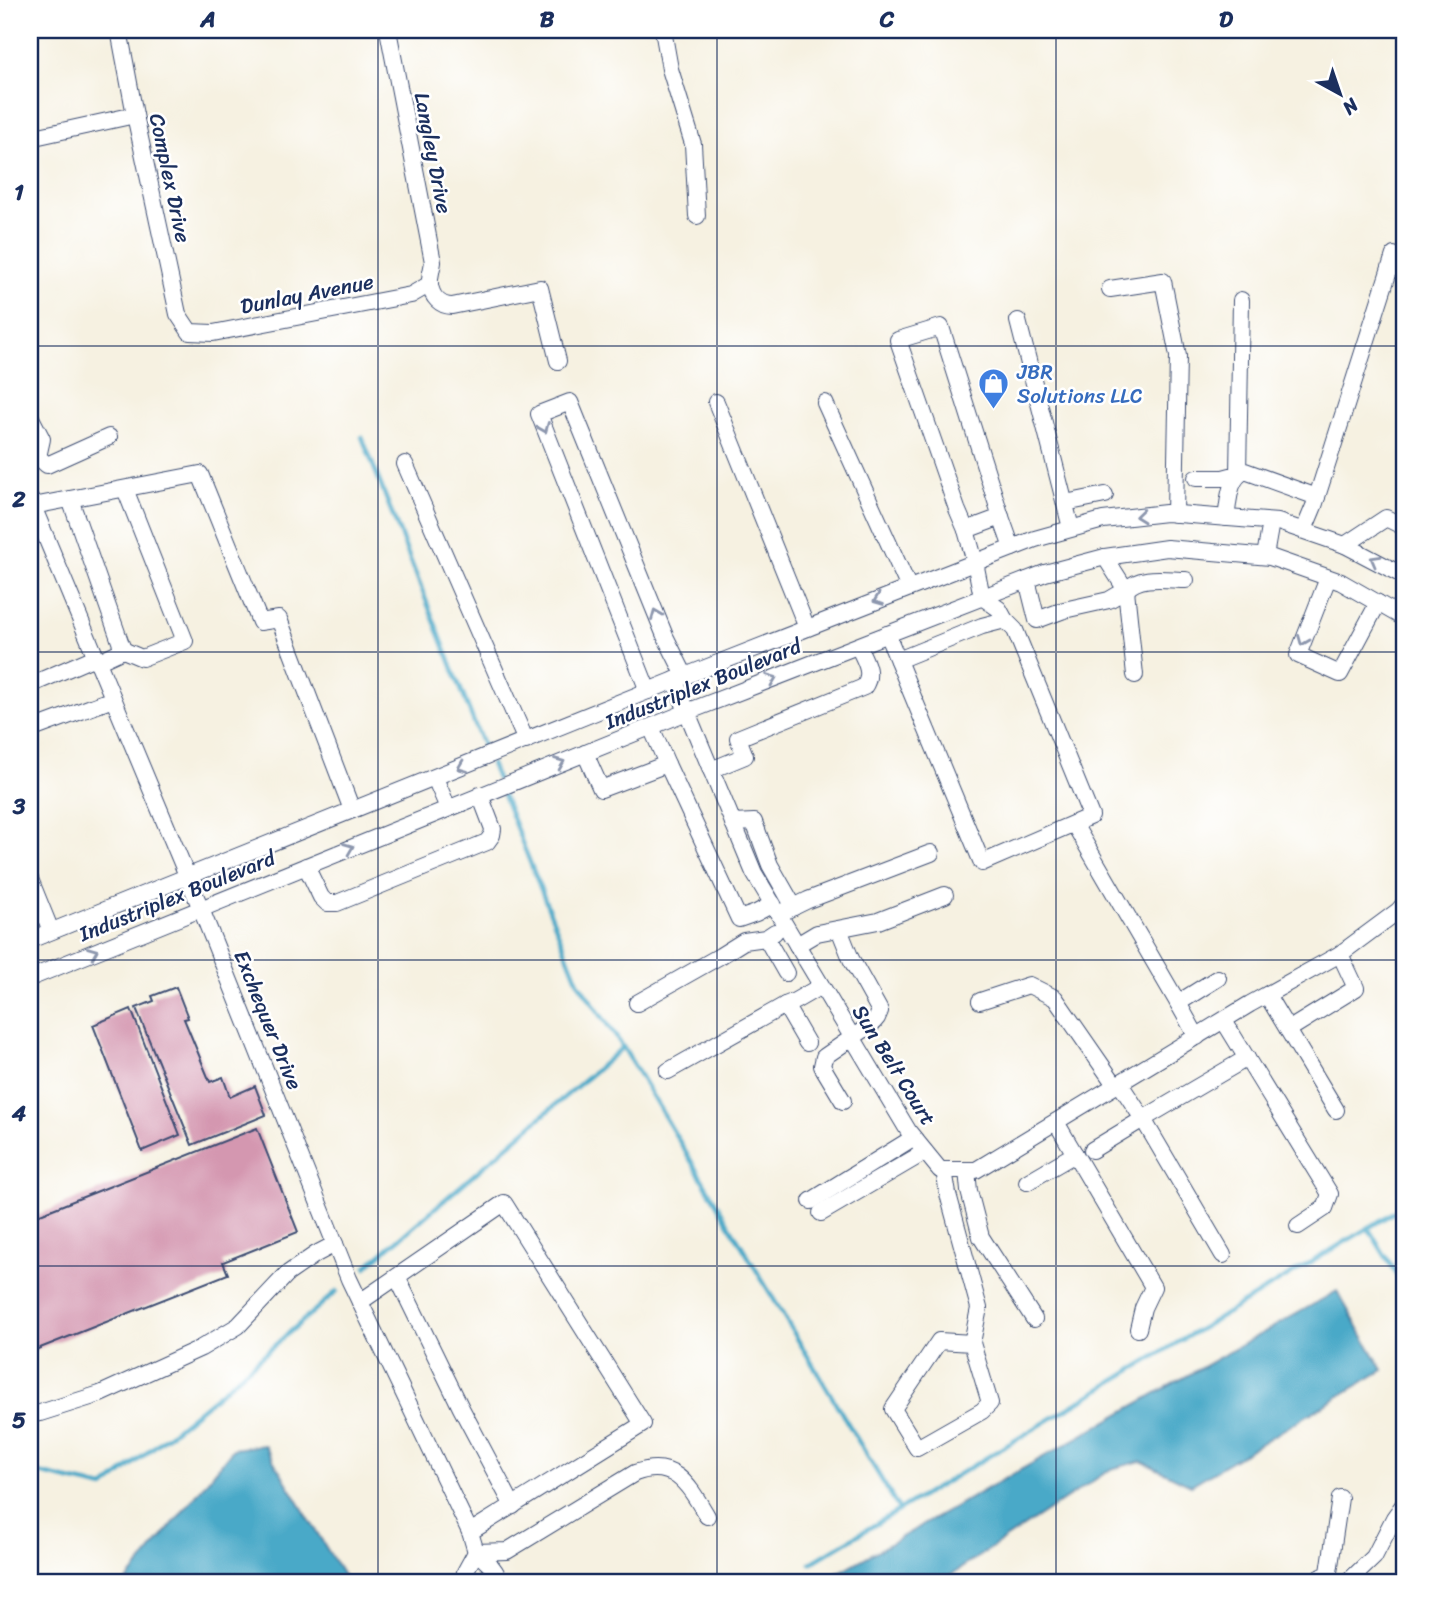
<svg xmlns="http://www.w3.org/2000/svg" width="1434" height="1612" font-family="Sriracha,sans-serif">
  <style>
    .water { fill: #49a9c8; stroke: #326c93; stroke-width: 2 }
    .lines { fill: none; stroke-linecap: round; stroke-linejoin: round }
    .stream { stroke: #49a9c8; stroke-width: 4.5 }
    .building { fill: #d497b0 }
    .minor-casing { stroke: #3c4c72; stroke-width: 18 }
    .minor { stroke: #fff; stroke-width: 16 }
    .oneway { stroke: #8d97ae }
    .grid { fill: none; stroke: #1b2f5e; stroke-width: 2; stroke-opacity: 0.55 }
    .labels { text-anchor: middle; stroke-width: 5; stroke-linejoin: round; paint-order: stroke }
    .street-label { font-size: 21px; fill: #1b2f5e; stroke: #fff }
    .shop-label { font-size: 21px; fill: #366cbe; stroke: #fff; text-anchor: start }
    .neatline { fill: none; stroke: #1b2f5e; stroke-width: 2.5 }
    .grid-label { font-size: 23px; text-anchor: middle; font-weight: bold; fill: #1b2f5e }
  </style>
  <rect width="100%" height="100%" fill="#fff"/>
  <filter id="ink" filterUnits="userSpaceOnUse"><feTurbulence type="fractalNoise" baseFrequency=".0143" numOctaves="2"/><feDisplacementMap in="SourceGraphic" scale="14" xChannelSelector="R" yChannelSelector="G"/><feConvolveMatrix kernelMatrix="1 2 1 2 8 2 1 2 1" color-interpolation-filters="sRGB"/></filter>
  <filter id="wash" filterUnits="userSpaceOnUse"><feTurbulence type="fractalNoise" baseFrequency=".00686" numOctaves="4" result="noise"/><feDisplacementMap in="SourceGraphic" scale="28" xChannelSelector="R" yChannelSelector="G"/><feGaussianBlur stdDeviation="1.57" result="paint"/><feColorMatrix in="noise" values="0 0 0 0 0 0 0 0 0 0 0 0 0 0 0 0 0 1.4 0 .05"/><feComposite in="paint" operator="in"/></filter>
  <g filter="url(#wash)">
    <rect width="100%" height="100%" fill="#f6f1e1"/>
    <g class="water">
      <path d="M 1337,1291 L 1383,1370 L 1191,1485 L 1141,1461 L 1111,1469 L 940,1582 L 822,1582 Z"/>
      <path d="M 264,1445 L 347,1582 L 126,1582 L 233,1449 Z"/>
    </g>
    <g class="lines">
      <g class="stream">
        <path d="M 362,437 L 484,748"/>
        <path d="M 491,764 L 497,779"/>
        <path d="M 503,795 L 578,982 L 623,1047"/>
        <path d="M 1404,1206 L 1368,1228 L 1404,1286"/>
        <path d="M 366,1267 L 623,1047 L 899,1509"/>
        <path d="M 30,1471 L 104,1488 L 222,1391 L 337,1291"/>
        <path d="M 811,1563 L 1368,1228"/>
      </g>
    </g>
    <g id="blocks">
      <g class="building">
        <path d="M 176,987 L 188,1018 L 184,1019 L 210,1082 L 223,1077 L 230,1097 L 255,1086 L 266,1115 L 192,1145 L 136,1008 L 154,1001 L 152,996 Z"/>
        <path d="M 131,1009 L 180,1135 L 142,1151 L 93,1025 Z"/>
        <path d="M 257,1128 L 298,1232 L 223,1262 L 228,1274 L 30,1352 L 30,1218 Z"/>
      </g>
    </g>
  </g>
  <g filter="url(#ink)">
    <use href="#blocks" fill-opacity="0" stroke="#3c4c72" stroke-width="2"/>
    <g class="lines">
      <defs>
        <g id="minor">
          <path d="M 119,30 L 135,115 L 178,314 L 190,332 L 213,333 L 411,295 L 430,284"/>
          <path d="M 388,30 L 433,262 C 432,269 429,278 430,285 C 432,297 440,306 452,306 L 540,288 L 558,361"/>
          <path d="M 663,30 L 670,69 L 693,144 L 697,216"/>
          <path d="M 30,138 L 135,115"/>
          <path d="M 1110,289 L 1163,281 L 1178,356 L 1175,514"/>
          <path d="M 1018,321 L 1071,528"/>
          <path d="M 716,402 L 807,628"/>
          <path d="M 825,403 L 909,588"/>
          <path d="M 30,416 L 42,439 L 38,457 L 30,461"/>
          <path d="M 38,457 L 47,465 L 109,437"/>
          <path d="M 405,464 L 526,741"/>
          <path d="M 1196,478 L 1223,478 L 1238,474 L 1241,300"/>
          <path d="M 30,499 L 201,909 L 349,1279 L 470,1532 L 476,1552"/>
          <path d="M 70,499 L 123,650 L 97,662"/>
          <path d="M 1065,503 L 1105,495"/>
          <path d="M 33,506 L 200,474 L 260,622 L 279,619 L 352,810"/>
          <path d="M 1226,518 C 1229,502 1228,478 1245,471 L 1317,497"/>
          <path d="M 966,530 L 957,509 L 898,340 L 941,327 L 1001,517"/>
          <path d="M 1304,530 L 1314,506 L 1394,255"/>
          <path d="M 1345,545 L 1386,518 L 1404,527"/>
          <path d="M 1265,556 L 1271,522"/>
          <path d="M 1105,557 L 1126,590 C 1140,574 1167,580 1186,580"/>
          <path d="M 1328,578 L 1298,655 L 1340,674 L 1378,603"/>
          <path d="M 1027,580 L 1037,620 L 1064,610 L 1109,600 L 1126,590 L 1135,675"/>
          <path d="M 887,634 L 982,863 L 1091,816 L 1015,630 L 1005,620 L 999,609 L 982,597 L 975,562 L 966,530 L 1001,517 L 1012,548"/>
          <path d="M 123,650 L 142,658 L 185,641 L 125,489"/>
          <path d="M 898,660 L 982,626 L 1005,620"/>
          <path d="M 675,680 L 687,712 L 754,873 L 909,1132 L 940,1170 L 976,1170 L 1250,1004 L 1340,954 L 1398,911 L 1404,904"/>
          <path d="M 30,685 L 95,657"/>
          <path d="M 648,691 L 539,414 L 570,402 L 665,636 L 685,676"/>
          <path d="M 30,730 L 113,699"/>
          <path d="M 585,753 L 601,789 L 667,764 L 651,727"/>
          <path d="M 667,764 L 739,919 L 756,913 L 773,904"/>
          <path d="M 711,770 L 745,756 L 738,738 L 864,687 C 874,673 864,659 858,646"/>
          <path d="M 435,778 L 448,808"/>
          <path d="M 733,823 L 754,822 L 770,865 L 794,907"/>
          <path d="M 1074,824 L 1178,1003"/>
          <path d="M 306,866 L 321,897 L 327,903 L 337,903 L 487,842 L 492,835 L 493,829 L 480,795"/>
          <path d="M 30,879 L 51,931"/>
          <path d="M 779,914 L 808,900 L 931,853"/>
          <path d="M 839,929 L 851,959 L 880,1011 L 877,1018 L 872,1024 L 824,1057 L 822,1066 L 843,1101"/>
          <path d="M 775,932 L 766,938 L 786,973"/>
          <path d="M 30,940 L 685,676 L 1012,548 L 1035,539 L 1103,520 L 1166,513 L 1278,522 L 1345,545 L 1404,576"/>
          <path d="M 797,945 L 817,933 L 878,921 L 945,895"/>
          <path d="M 30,978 L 687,712 L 1045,573 L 1105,557 L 1167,548 L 1270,557 L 1341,582 L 1404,618"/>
          <path d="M 1267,995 L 1336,1110"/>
          <path d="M 980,1001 L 1029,985 L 1055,998 L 1116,1086"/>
          <path d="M 637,1003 L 720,956 L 744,941 L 766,938"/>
          <path d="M 785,1005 L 807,1043"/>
          <path d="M 1224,1021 L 1330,1194 L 1325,1208 L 1298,1226"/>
          <path d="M 1288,1030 L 1356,988 L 1340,954"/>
          <path d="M 1197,1037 L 1178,1003 L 1218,978"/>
          <path d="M 668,1071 L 785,1005 L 795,1001 L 821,986"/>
          <path d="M 1056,1122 L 1153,1287 L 1143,1308 L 1138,1329"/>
          <path d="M 1092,1150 L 1143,1119 L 1120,1084"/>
          <path d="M 944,1170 L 948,1194 L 979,1308 L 972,1343 L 990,1403 L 982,1411 L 917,1448 L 893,1409 L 939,1341 L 972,1343"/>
          <path d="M 967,1170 L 969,1191 L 981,1237 L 1034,1319"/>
          <path d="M 1027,1182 L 1075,1154"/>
          <path d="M 811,1201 L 913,1138"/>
          <path d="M 821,1213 L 925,1152"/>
          <path d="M 1223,1255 L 1143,1119 L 1247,1058"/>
          <path d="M 397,1277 L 461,1408 L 513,1506"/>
          <path d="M 360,1302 L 504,1203 L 643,1424 L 470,1532"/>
          <path d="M 30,1415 L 40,1413 L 100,1394 L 201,1348 L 238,1326 L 287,1274 L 316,1254 L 335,1244"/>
          <path d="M 476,1552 L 507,1551 L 635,1473 C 675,1458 689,1486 707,1516"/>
          <path d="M 476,1552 C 485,1560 498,1570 499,1582"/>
          <path d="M 1328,1579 L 1340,1498"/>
          <path d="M 463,1582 L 465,1572 L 476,1552"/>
          <path d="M 1309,1582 L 1324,1576 L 1333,1582"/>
          <path d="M 1348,1582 L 1374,1557 L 1394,1518 L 1404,1504"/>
        </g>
      </defs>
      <use href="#minor" class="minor-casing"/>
      <use href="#minor" class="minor"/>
    </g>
    <defs><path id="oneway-chevron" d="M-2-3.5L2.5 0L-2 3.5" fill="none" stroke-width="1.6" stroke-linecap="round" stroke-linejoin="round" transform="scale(1.75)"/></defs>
    <g class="oneway">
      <use href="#oneway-chevron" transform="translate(544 428) rotate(68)"/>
      <use href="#oneway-chevron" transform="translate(1140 516) rotate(174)"/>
      <use href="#oneway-chevron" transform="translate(1375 560) rotate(-151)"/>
      <use href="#oneway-chevron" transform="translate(878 600) rotate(159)"/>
      <use href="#oneway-chevron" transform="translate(656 614) rotate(-112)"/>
      <use href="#oneway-chevron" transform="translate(1303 641) rotate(112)"/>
      <use href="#oneway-chevron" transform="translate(772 679) rotate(-21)"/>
      <use href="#oneway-chevron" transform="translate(560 763) rotate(-22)"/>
      <use href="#oneway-chevron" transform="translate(462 767) rotate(158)"/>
      <use href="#oneway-chevron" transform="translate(349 848) rotate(-22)"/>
      <use href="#oneway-chevron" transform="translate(93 952) rotate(-22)"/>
    </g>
  </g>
  <path class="grid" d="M 378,30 L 378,1582M 717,30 L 717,1582M 1056,30 L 1056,1582M 30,346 L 1404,346M 30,652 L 1404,652M 30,960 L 1404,960M 30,1266 L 1404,1266"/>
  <defs>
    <symbol id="shop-pin" viewBox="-11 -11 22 30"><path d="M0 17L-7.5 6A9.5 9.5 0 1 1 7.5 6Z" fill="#3f7fe0" stroke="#fff"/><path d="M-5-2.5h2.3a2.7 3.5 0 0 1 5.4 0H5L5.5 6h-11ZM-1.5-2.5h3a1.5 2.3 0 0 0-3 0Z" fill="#fff"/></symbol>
  </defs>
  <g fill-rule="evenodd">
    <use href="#shop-pin" x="976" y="366" width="35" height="47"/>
  </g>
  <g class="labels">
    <g class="street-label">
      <text transform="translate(433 153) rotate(79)" y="7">Langley Drive</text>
      <text transform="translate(170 178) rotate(78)" y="7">Complex Drive</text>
      <text transform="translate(307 294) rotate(-11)" y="7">Dunlay Avenue</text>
      <text transform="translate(703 684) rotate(-22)" y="7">Industriplex Boulevard</text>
      <text transform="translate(177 896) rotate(-22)" y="7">Industriplex Boulevard</text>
      <text transform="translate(268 1020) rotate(68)" y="7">Exchequer Drive</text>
      <text transform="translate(894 1065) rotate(58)" y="7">Sun Belt Court</text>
    </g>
    <g class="shop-label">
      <text x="1017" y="379">JBR<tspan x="1017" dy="24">Solutions LLC</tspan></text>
    </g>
  </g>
  <rect width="1434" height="1612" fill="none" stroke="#fff" stroke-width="77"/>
  <g transform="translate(1340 94) rotate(140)" stroke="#ffffff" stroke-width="5" paint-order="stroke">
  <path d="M0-5L12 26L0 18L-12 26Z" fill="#1b2f5e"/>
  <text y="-10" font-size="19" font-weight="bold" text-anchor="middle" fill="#1b2f5e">N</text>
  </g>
  <rect x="38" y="38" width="1358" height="1536" class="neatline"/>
  <g class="grid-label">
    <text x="208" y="27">A</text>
    <text x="547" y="27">B</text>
    <text x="887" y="27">C</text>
    <text x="1226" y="27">D</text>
    <text x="19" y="200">1</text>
    <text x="19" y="507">2</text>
    <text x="19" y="814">3</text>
    <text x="19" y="1121">4</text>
    <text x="19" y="1428">5</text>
  </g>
</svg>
